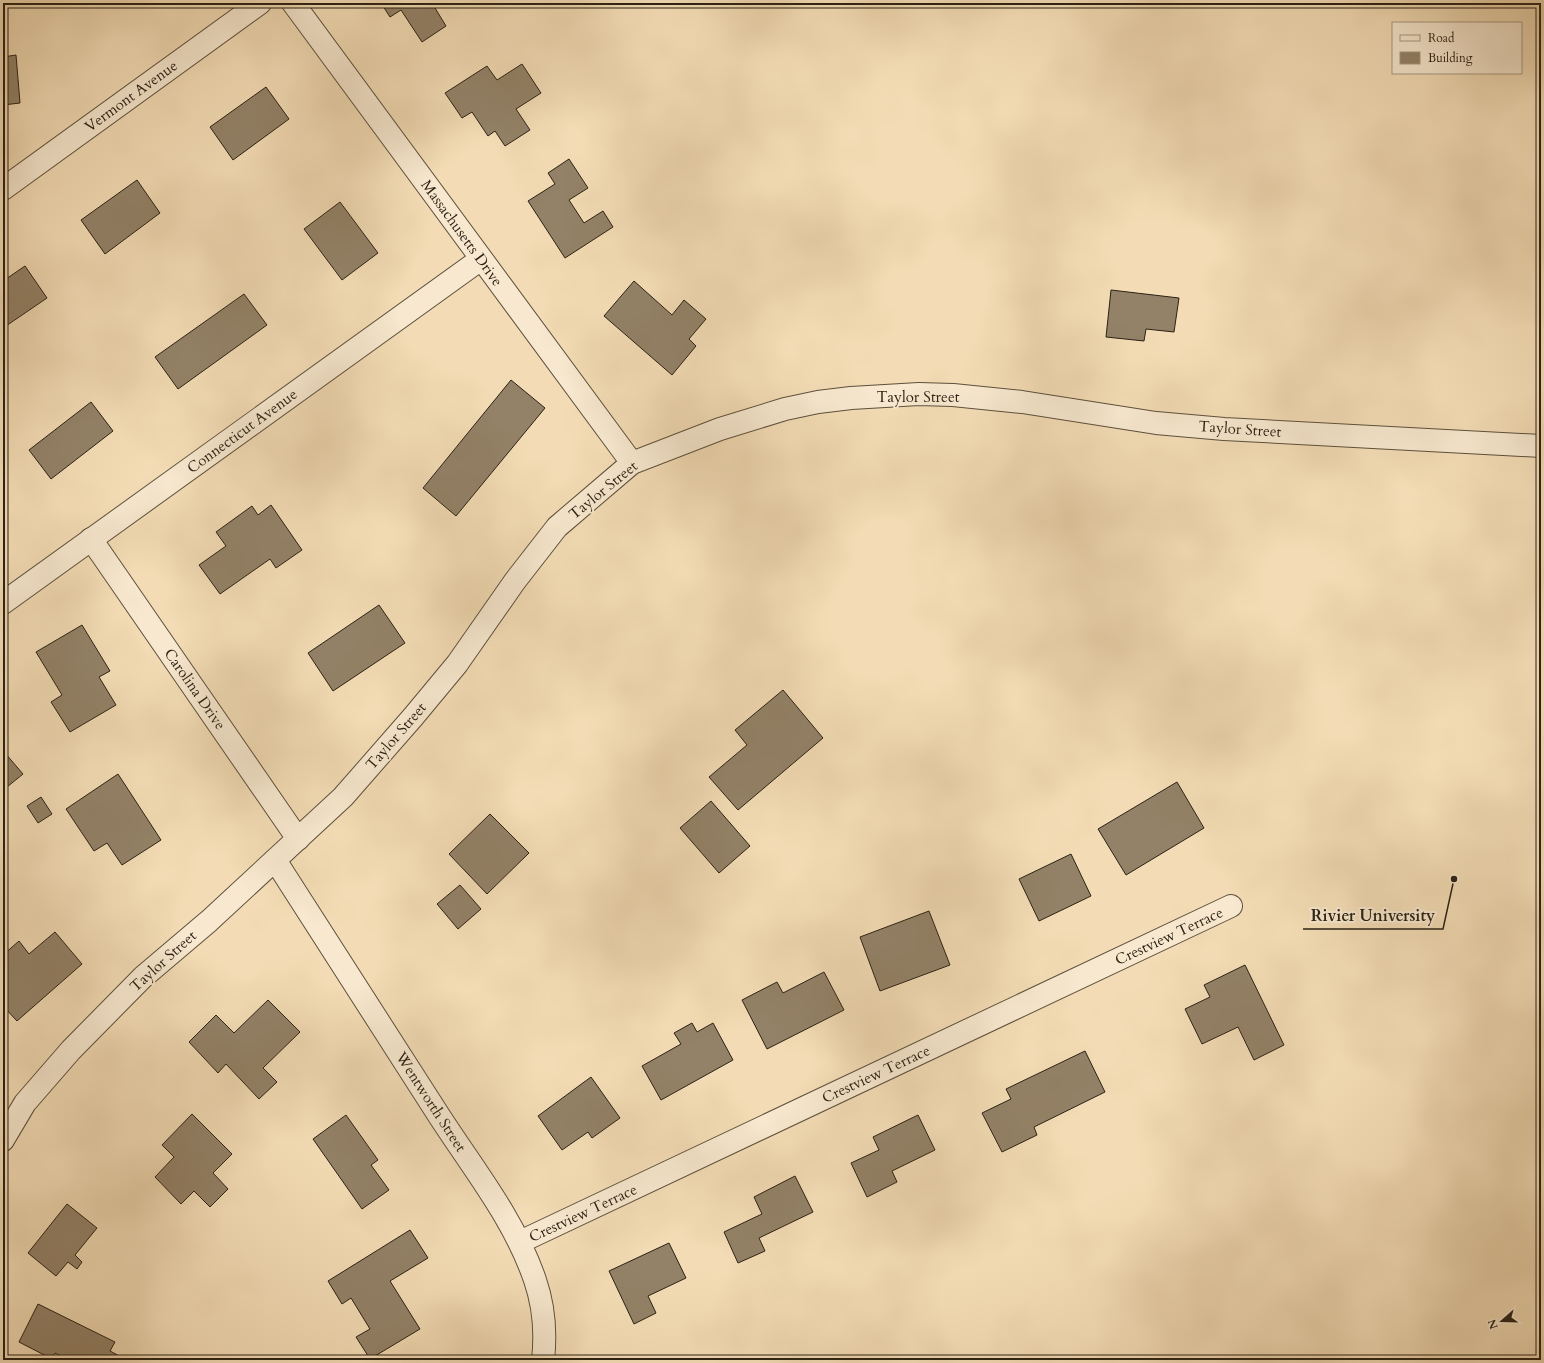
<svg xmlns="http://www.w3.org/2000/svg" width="1544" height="1363" font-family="Cardo,serif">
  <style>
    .green { fill: url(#green-dots); stroke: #7e6e57 }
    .building { fill: #938268; stroke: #2b2114 }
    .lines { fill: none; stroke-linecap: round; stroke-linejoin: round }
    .street-casing { stroke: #5d503c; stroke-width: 24 }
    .street { stroke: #f7e8cf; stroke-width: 22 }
    .labels { text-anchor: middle; stroke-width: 4; stroke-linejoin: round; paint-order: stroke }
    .street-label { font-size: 15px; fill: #2b2114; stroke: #f7e8cf }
    .leader { fill: none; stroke: #2b2114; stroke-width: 1.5 }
    .callout-dot { fill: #2b2114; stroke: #f7e8cf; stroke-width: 1.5 }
    .callout-label { font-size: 16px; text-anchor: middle; font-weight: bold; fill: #2b2114; stroke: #f7e8cf; stroke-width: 4; stroke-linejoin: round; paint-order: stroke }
  </style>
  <defs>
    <pattern id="green-dots" width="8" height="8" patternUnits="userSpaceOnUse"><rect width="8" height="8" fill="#d1bc9a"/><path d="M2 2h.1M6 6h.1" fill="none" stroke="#b4a184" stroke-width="1.8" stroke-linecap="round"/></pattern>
  </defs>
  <rect width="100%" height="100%" fill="#f3dcb5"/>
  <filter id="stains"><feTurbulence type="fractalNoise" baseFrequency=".005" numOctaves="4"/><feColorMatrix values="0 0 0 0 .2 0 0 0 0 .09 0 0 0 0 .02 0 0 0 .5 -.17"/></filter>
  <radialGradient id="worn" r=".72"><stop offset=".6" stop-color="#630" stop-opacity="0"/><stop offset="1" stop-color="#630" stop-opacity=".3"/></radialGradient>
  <path class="green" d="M 1541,122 L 1541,184 L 1539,180 Z"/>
  <g class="building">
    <path d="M 105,3 L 115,3 L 108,7 Z"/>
    <path d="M 381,3 L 432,3 L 446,26 L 422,42 L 401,10 L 390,17 Z"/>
    <path d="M 16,55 L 20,103 L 3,105 L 3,57 Z"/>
    <path d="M 522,64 L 541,93 L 516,109 L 530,130 L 505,146 L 495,131 L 488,136 L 472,112 L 462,118 L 445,93 L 487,66 L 497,80 Z"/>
    <path d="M 266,87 L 289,119 L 233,160 L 210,127 Z"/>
    <path d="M 569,159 L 588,188 L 569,200 L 584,223 L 603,211 L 613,227 L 565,258 L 528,201 L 555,184 L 548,173 Z"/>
    <path d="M 137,180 L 160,213 L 105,254 L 81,220 Z"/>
    <path d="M 340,202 L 378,253 L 342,280 L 304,229 Z"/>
    <path d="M 25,266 L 47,298 L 3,328 L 3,281 Z"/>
    <path d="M 634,281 L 672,315 L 684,300 L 706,319 L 689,339 L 696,346 L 672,375 L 604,316 Z"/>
    <path d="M 1111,290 L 1179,298 L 1174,332 L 1146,329 L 1144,341 L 1106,337 Z"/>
    <path d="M 244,294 L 267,325 L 178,389 L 155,357 Z"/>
    <path d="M 511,380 L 545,408 L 456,516 L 423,488 Z"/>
    <path d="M 91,402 L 113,431 L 51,479 L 29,450 Z"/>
    <path d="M 271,505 L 302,550 L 276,568 L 270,559 L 220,594 L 199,565 L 226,546 L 216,532 L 252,506 L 258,515 Z"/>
    <path d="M 379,605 L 405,643 L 333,691 L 308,653 Z"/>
    <path d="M 82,625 L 110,671 L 99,677 L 116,705 L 70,732 L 51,702 L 62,695 L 36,652 Z"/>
    <path d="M 783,690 L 823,738 L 738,810 L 709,777 L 747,745 L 735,730 Z"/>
    <path d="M 5,753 L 23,774 L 7,787 L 3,782 L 3,755 Z"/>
    <path d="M 118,774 L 161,840 L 122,865 L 107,843 L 94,851 L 66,809 Z"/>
    <path d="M 1177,782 L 1204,828 L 1126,875 L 1098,829 Z"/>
    <path d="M 41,797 L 52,814 L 38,823 L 27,806 Z"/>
    <path d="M 711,801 L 750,846 L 719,873 L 680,828 Z"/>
    <path d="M 490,814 L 529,853 L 487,894 L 449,854 Z"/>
    <path d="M 1071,854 L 1091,896 L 1039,921 L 1019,879 Z"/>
    <path d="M 460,885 L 481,909 L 458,929 L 437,904 Z"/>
    <path d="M 929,911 L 950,965 L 880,991 L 860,937 Z"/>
    <path d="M 55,932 L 82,964 L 17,1021 L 3,1006 L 3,978 L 6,976 L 3,972 L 3,955 L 19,941 L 29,954 Z"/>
    <path d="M 1245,965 L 1284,1045 L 1254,1060 L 1238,1027 L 1202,1044 L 1185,1009 L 1210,997 L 1204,985 Z"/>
    <path d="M 824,972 L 844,1010 L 767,1049 L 742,1000 L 777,982 L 783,993 Z"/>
    <path d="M 268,1000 L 300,1032 L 263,1068 L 277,1082 L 259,1099 L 226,1064 L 218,1073 L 189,1042 L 216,1015 L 234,1033 Z"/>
    <path d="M 692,1023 L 697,1032 L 713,1023 L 733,1060 L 661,1100 L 642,1066 L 681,1044 L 674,1033 Z"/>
    <path d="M 1085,1051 L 1105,1092 L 1034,1127 L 1037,1135 L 1002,1152 L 982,1113 L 1011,1099 L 1006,1089 Z"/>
    <path d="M 591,1077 L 620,1118 L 592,1138 L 588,1132 L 562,1150 L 538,1116 Z"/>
    <path d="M 192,1114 L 232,1154 L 213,1173 L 228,1189 L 210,1207 L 194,1191 L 181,1204 L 155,1177 L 174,1157 L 162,1145 Z"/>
    <path d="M 346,1115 L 378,1160 L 371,1165 L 389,1190 L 362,1209 L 313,1139 Z"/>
    <path d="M 918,1115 L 935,1150 L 892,1171 L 897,1182 L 867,1197 L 851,1163 L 879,1150 L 873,1137 Z"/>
    <path d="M 795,1176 L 813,1212 L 759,1238 L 765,1251 L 738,1263 L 724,1232 L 762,1214 L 754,1197 Z"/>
    <path d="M 67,1204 L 97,1228 L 75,1255 L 82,1262 L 77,1269 L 68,1262 L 56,1276 L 28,1253 Z"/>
    <path d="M 410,1230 L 428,1258 L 390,1281 L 420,1329 L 370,1359 L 356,1337 L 370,1329 L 351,1298 L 342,1304 L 328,1281 Z"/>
    <path d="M 669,1243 L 686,1278 L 648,1296 L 656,1313 L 634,1324 L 609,1271 Z"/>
    <path d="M 38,1304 L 115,1342 L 110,1351 L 127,1360 L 62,1360 L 63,1357 L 55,1353 L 52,1359 L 19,1342 Z"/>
  </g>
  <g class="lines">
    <defs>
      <g id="street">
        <path d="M 293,3 L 632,463"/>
        <path d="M 3,189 L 260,3"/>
        <path d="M 91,539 L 298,839"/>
        <path d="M 3,603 L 481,259"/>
        <path d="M 275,860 C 329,944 382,1028 436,1111 C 471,1166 514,1218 535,1280 C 544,1306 546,1333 543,1360"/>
        <path d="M 3,1140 L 25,1103 L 71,1050 L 143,977 L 209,921 L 343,797 L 413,717 L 457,664 L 515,581 L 557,527 L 632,463 L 720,429 L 785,409 L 818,402 L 851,398 L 919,394 L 953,395 L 1022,402 L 1156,423 L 1224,429 L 1541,446"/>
        <path d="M 520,1242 L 1231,906"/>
      </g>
    </defs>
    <use href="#street" class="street-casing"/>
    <use href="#street" class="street"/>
  </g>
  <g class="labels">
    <g class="street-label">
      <text transform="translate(131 96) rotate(-36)" y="5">Vermont Avenue</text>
      <text transform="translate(462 233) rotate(54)" y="5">Massachusetts Drive</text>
      <text x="918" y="402">Taylor Street</text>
      <text transform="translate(1240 429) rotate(4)" y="5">Taylor Street</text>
      <text transform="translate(242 431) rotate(-36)" y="5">Connecticut Avenue</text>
      <text transform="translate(603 490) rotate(-39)" y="5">Taylor Street</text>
      <text transform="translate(195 689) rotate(55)" y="5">Carolina Drive</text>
      <text transform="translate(396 736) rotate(-49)" y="5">Taylor Street</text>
      <text transform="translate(1169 936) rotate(-25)" y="5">Crestview Terrace</text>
      <text transform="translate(163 961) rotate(-42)" y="5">Taylor Street</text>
      <text transform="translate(876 1074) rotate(-25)" y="5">Crestview Terrace</text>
      <text transform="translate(431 1102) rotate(57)" y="5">Wentworth Street</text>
      <text transform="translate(583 1213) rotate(-25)" y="5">Crestview Terrace</text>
    </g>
  </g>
  <path class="leader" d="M1454 879L1443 929H1303"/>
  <circle class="callout-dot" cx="1454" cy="879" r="4"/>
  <g class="callout-label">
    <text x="1373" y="921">Rivier University</text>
  </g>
  <rect width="1544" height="1363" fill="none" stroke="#f3dcb5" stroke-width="16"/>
  <rect x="4" y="4" width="1536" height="1355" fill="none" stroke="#2b2114" stroke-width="2"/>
  <rect x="8" y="8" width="1528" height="1347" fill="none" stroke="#2b2114"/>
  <rect x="1392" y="22" width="130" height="52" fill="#f7e8cf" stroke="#a59884"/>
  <rect x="1400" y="35" width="20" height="6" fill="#f7e8cf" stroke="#a59884"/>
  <text x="1428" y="42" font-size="12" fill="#2b2114">Road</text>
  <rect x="1400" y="52" width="20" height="12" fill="#938268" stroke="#a59884"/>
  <text x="1428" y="62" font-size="12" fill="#2b2114">Building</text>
  <g transform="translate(1502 1321) rotate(250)" stroke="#f7e8cf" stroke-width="3" paint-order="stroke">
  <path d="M0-3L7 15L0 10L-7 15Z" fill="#2b2114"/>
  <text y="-6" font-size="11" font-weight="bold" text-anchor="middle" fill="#2b2114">N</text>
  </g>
  <rect width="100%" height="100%" filter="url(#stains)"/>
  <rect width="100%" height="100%" fill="url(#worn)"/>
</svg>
